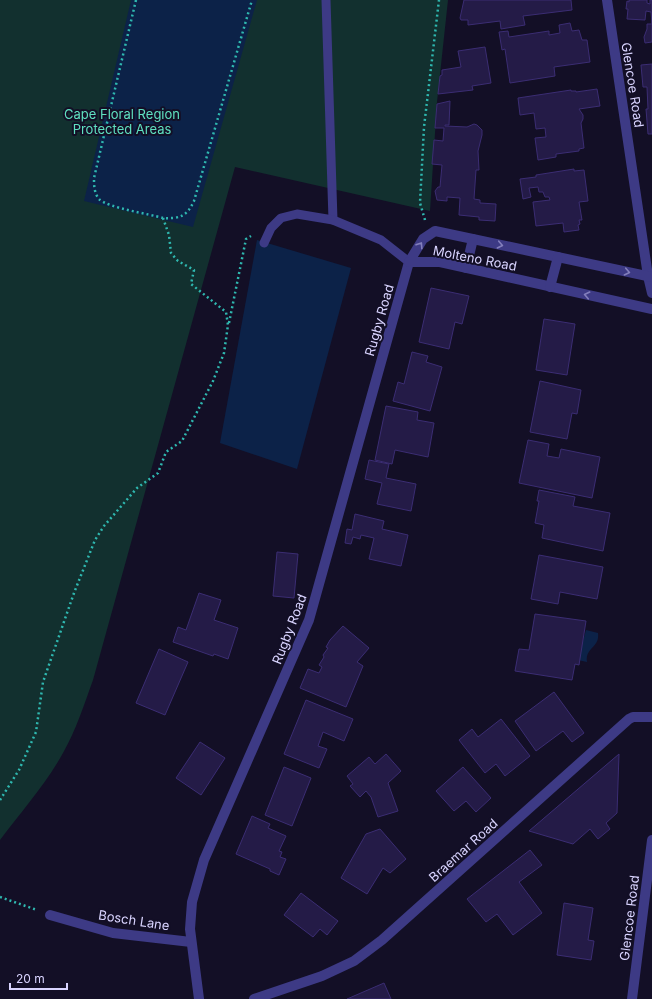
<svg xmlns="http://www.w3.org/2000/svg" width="652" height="999" font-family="Inter,sans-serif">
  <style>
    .green { fill: #12302f }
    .water { fill: #0c2248 }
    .building { fill: #241b47; stroke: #3b2d73 }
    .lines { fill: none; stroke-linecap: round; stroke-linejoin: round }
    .path { stroke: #2fb8b0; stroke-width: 2.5; stroke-dasharray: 2 3; stroke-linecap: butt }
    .service { stroke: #3d3a85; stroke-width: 9 }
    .minor { stroke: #3d3a85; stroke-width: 10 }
    .tertiary { stroke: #3d3a85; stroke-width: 10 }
    .oneway { stroke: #837fbc }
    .labels { text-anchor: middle; stroke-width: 4; stroke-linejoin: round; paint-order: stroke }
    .street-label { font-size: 13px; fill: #d9d4ff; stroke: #130f26 }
    .park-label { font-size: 13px; fill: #5fe0c0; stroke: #130f26 }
  </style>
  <rect width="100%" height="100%" fill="#130f26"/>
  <path class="green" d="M 0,0 L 448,0 L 437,102 L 430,211 L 235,167 L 93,680 C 84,705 76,730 63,753 C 46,784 21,812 0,840 Z"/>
  <g class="water">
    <path d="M 131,0 L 257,0 L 193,227 L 84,201 Z"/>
    <path d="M 257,240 L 351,268 L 297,469 L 220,443 Z"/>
    <path d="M 586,630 L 598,633 C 600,648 585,647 587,662 L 578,660 Z"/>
  </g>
  <g class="building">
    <path d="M 464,0 L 571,0 L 572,10 L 523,16 L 525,25 L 501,29 L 500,21 L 468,25 L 468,20 L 461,20 L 460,18 Z"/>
    <path d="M 629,0 L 647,0 L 647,3 L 650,4 L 650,0 L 652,0 L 652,42 L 645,43 L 644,37 L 647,29 L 647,24 L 652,24 L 651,12 L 646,11 L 645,20 L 627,19 L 628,9 L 626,9 L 627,1 L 629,2 Z"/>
    <path d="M 570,23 L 572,31 L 579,30 L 582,40 L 587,40 L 590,62 L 554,67 L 555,76 L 510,83 L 505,49 L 502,50 L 499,32 L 508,31 L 509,37 L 549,31 L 549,35 L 560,33 L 559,25 Z"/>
    <path d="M 485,47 L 491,83 L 472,86 L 473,90 L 438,94 L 440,76 L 442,75 L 442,70 L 461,67 L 458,51 Z"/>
    <path d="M 652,64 L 652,134 L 648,134 L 646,109 L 648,109 L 647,87 L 643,87 L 641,65 Z"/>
    <path d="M 597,89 L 600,106 L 579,109 L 583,115 L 583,119 L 581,123 L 584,148 L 579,149 L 579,151 L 556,154 L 556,157 L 538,160 L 535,138 L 546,137 L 545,128 L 536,129 L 534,113 L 520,115 L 518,98 L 571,90 L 571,91 L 576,91 L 576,92 Z"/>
    <path d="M 450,101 L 449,125 L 445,125 L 445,126 L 467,127 L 474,124 L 477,125 L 482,130 L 482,135 L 478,151 L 479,170 L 476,170 L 474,199 L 480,200 L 480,203 L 496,204 L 495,221 L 479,220 L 479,217 L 459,215 L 460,198 L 447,197 L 447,201 L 437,200 L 435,191 L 438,187 L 440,187 L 442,165 L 432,164 L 434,140 L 443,141 L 444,128 L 435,128 L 437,104 Z"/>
    <path d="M 574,169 L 574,171 L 584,170 L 588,201 L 579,202 L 582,220 L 579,220 L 580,224 L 578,225 L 579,230 L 564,232 L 563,223 L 536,226 L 533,202 L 550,200 L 549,197 L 545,197 L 543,192 L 539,192 L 538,187 L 529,188 L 531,197 L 523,199 L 520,179 L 536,177 L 536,175 Z"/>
    <path d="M 431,288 L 469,296 L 462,324 L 455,322 L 449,349 L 419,342 Z"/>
    <path d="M 544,319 L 575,324 L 567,375 L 536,370 Z"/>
    <path d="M 412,352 L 428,356 L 426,362 L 442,367 L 430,411 L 393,401 L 398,382 L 404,384 Z"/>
    <path d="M 540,381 L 581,390 L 577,414 L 572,413 L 567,439 L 530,432 Z"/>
    <path d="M 386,406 L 418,412 L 417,420 L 434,423 L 428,457 L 395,450 L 392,464 L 375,460 Z"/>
    <path d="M 528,440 L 549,444 L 547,456 L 559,458 L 561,449 L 600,457 L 592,498 L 519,483 Z"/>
    <path d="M 369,460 L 389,464 L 386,478 L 416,484 L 411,511 L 377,504 L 382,483 L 365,479 Z"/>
    <path d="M 539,490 L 575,497 L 573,506 L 610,513 L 603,551 L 542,538 L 544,525 L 535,523 L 539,501 L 537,501 Z"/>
    <path d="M 355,514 L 384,521 L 382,529 L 408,535 L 401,566 L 369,559 L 374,538 L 361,535 L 360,539 L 353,537 L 351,544 L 345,543 L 347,529 L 352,530 Z"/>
    <path d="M 277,552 L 298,554 L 294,598 L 273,596 Z"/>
    <path d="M 539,555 L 603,567 L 597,599 L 560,592 L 558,604 L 531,599 Z"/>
    <path d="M 199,593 L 221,600 L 214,620 L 238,628 L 228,659 L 214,654 L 213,656 L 173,642 L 178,627 L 186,630 Z"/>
    <path d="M 535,614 L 586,621 L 579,665 L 575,664 L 572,680 L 515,671 L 519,649 L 529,650 Z"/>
    <path d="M 343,626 L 369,648 L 357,662 L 363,666 L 346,707 L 300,688 L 308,669 L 319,673 L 322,667 L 319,665 L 324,657 L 323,655 L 328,648 L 326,647 L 330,640 Z"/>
    <path d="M 159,649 L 188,662 L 165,715 L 136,703 Z"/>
    <path d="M 554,692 L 584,733 L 572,742 L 563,731 L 536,751 L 515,721 Z"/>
    <path d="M 306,700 L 353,719 L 344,741 L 323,732 L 318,746 L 327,749 L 319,768 L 284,754 Z"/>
    <path d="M 501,719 L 530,756 L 505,776 L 496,764 L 485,773 L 459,740 L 472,729 L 478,737 Z"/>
    <path d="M 200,742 L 225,758 L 201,795 L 176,778 Z"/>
    <path d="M 386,754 L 401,771 L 388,783 L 398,811 L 378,817 L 371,797 L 366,791 L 360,797 L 350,786 L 353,784 L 347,776 L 369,757 L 375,764 Z"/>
    <path d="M 619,754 L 617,813 L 606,823 L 610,829 L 598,839 L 590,829 L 573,844 L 529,831 Z"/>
    <path d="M 284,767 L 311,778 L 292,826 L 265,815 Z"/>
    <path d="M 463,767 L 491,798 L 476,812 L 466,801 L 454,811 L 436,791 Z"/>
    <path d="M 252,816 L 270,824 L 268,828 L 286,836 L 279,851 L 282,852 L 280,857 L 286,859 L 279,875 L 270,871 L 270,869 L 236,854 Z"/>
    <path d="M 380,829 L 406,859 L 390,873 L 383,868 L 367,894 L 341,878 L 366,834 Z"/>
    <path d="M 530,850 L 542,865 L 519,882 L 542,913 L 513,935 L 497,914 L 486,922 L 467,899 Z"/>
    <path d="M 301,893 L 338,921 L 327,935 L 320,929 L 313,937 L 284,915 Z"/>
    <path d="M 564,903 L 593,908 L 588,940 L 594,941 L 591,960 L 557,955 Z"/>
    <path d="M 384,983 L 391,999 L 347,999 Z"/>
  </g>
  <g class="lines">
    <g class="path">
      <path d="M 136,0 L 94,178 C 94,185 94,193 99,199 C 108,208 150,214 163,218 C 180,219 187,216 194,201 L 252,0"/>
      <path d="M 425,220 L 420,203 L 424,127 L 439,0"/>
      <path d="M 229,323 L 246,239 L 251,236"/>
      <path d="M 0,800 L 19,770 L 36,732 L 43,682 L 74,593 L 95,540 L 104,526 L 137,488 L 158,473 L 166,452 L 182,441 L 213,381 L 224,353 L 228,325 L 226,312 L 191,284 L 194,270 L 178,261 L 171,253 L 169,235 L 163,218"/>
      <path d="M 0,897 L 37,910"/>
    </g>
    <g class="service">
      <path d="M 326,0 L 333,220"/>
      <path d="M 264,243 L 271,228 L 281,218 L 297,214 L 333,220 L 381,240 L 409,262"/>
    </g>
    <g class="minor">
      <path d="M 607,0 L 648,276 L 652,293"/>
      <path d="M 50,915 L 113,933 L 191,942"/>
      <path d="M 199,999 L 190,929 L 192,902 L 204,860 L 309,620 L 409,262"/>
      <path d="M 254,999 L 322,976 L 354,961 L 382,940 L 629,719 L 633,717 L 652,717"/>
      <path d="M 632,999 L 652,840"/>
    </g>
    <g class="tertiary">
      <path d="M 409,262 L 423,239 L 435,231 L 652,277"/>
      <path d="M 409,262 L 440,262 L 652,309"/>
      <path d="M 466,268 L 473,239"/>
      <path d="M 550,287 L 558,257"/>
    </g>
  </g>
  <defs><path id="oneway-chevron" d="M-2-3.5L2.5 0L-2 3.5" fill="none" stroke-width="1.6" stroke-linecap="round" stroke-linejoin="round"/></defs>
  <g class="oneway">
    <use href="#oneway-chevron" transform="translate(420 245) rotate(-57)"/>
    <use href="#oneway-chevron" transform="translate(500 245) rotate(12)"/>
    <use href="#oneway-chevron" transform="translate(627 272) rotate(12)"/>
    <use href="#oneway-chevron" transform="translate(587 295) rotate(-168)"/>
  </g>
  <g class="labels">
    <g class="street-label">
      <text transform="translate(633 85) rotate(81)" y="5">Glencoe Road</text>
      <text transform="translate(475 258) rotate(11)" y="5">Molteno Road</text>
      <text transform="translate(379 320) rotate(-74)" y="5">Rugby Road</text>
      <text transform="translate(289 629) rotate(-69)" y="5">Rugby Road</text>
      <text transform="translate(463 850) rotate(-42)" y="5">Braemar Road</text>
      <text transform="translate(629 918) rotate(-83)" y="5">Glencoe Road</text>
      <text transform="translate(134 920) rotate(9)" y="5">Bosch Lane</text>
    </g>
    <g class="park-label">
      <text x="122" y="119">Cape Floral Region<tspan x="122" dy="15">Protected Areas</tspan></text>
    </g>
  </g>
  <path d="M10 983v6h57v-6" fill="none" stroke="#d9d4ff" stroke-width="2"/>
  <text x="16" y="983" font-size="12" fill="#d9d4ff" stroke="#130f26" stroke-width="3" paint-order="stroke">20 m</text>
</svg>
